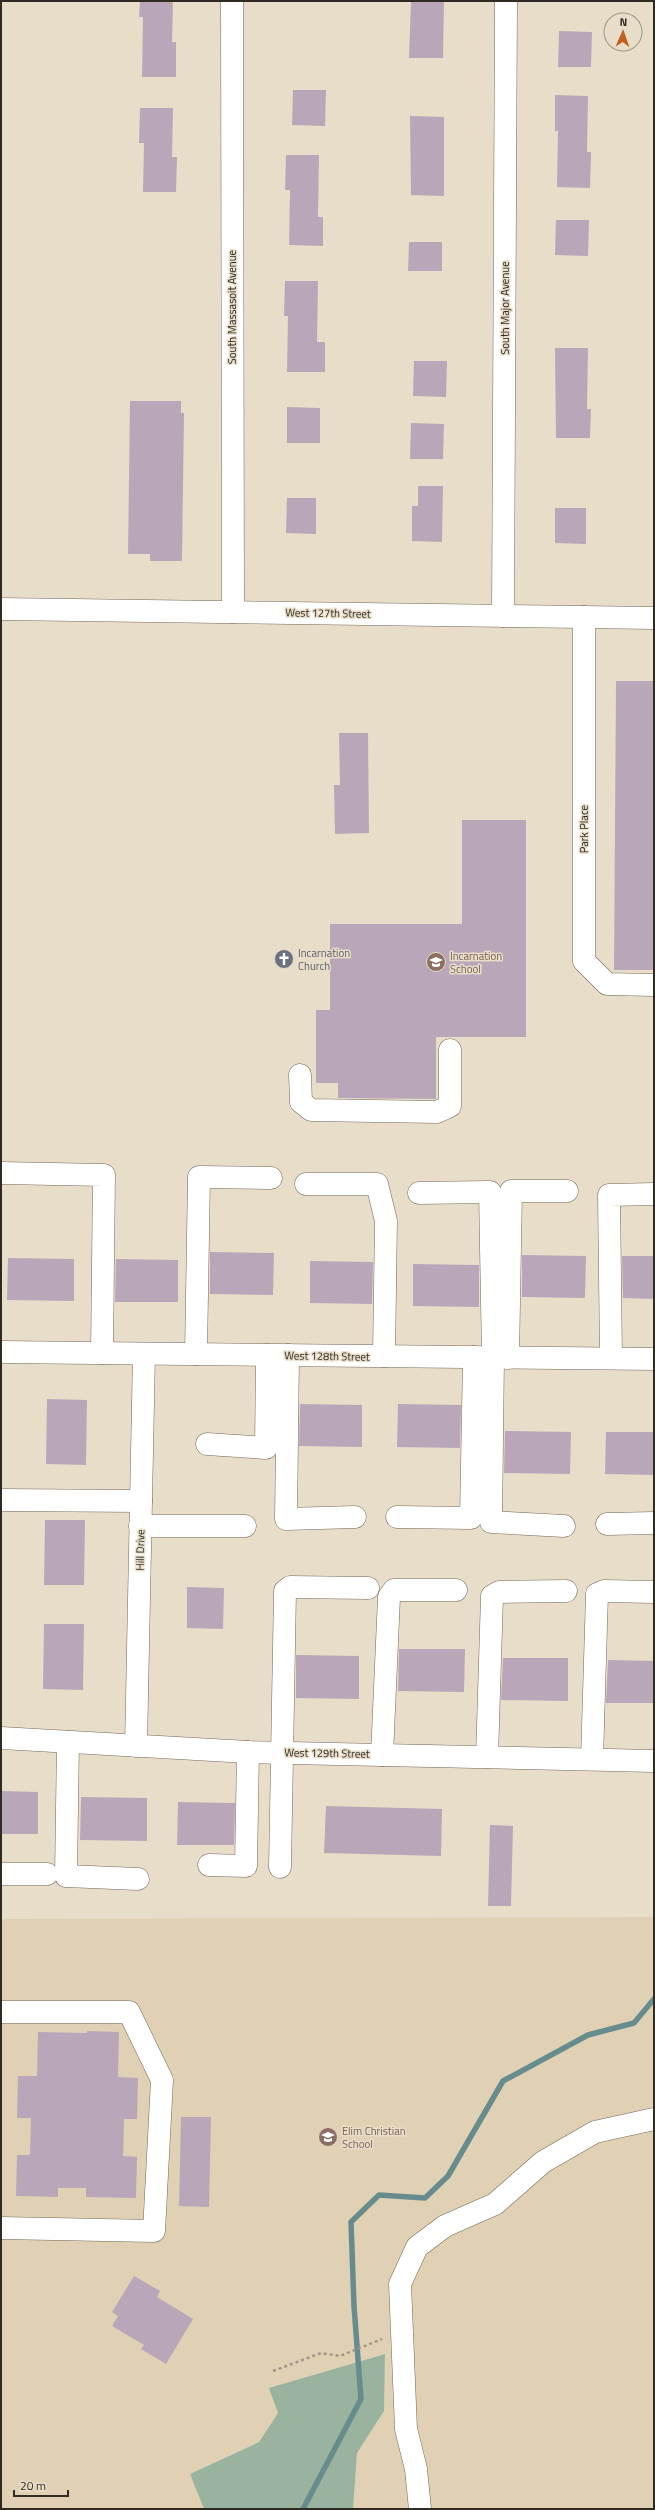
<svg xmlns="http://www.w3.org/2000/svg" width="655" height="2510" font-family="'Titillium Web',sans-serif">
  <style>
    .built { fill: #e0d1b5 }
    .forest { fill: #99b39f }
    .lines { fill: none; stroke-linecap: round; stroke-linejoin: round }
    .stream { stroke: #678c8e; stroke-width: 5.5 }
    .building { fill: #b9a7b9 }
    .minor-casing { stroke: #726855; stroke-width: 23 }
    .major-casing { stroke: #726855; stroke-width: 23 }
    .path { stroke: #9f9787; stroke-width: 2.5; stroke-dasharray: 3 3; stroke-linecap: butt }
    .minor { stroke: #fff; stroke-width: 22 }
    .major { stroke: #fff; stroke-width: 22 }
    .labels { text-anchor: middle; stroke-width: 3; stroke-linejoin: round; paint-order: stroke }
    .street-label { font-size: 11px; fill: #2f2b23; stroke: #e8ddc8 }
    .worship-label { font-size: 11px; fill: #5b616d; stroke: #e8ddc8; text-anchor: start }
    .education-label { font-size: 11px; fill: #785e54; stroke: #e8ddc8; text-anchor: start }
  </style>
  <rect width="100%" height="100%" fill="#e8ddc8"/>
  <path class="built" d="M 654,1917 L 654,2509 L 353,2509 L 357,2453 L 384,2411 L 384,2354 L 270,2388 L 278,2413 L 259,2442 L 190,2474 L 204,2509 L 1,2509 L 1,1919 Z"/>
  <path class="forest" d="M 385,2354 L 384,2411 L 357,2453 L 353,2509 L 204,2509 L 190,2474 L 259,2442 L 278,2413 L 269,2388 Z"/>
  <g class="lines">
    <path class="stream" d="M 303,2509 L 361,2399 L 354,2306 L 351,2222 L 379,2195 L 425,2198 L 448,2176 L 503,2081 L 588,2035 L 634,2023 L 654,1999"/>
  </g>
  <g class="building">
    <path d="M 140,1 L 173,1 L 172,42 L 176,42 L 176,77 L 142,77 L 143,17 L 139,17 Z"/>
    <path d="M 411,1 L 444,1 L 443,58 L 409,58 Z"/>
    <path d="M 559,31 L 592,32 L 591,67 L 558,67 Z"/>
    <path d="M 293,90 L 326,90 L 325,126 L 292,125 Z"/>
    <path d="M 555,95 L 588,96 L 587,152 L 591,152 L 590,188 L 557,187 L 558,131 L 555,131 Z"/>
    <path d="M 140,108 L 173,108 L 172,157 L 177,157 L 176,192 L 143,192 L 144,143 L 139,143 Z"/>
    <path d="M 410,116 L 444,117 L 444,196 L 411,195 Z"/>
    <path d="M 286,155 L 319,155 L 318,217 L 323,217 L 323,246 L 289,245 L 290,190 L 285,190 Z"/>
    <path d="M 556,220 L 589,220 L 588,256 L 555,255 Z"/>
    <path d="M 409,242 L 442,242 L 442,271 L 408,271 Z"/>
    <path d="M 285,281 L 318,281 L 317,342 L 325,342 L 325,372 L 287,372 L 288,316 L 284,316 Z"/>
    <path d="M 555,348 L 588,348 L 587,409 L 591,409 L 590,438 L 556,438 Z"/>
    <path d="M 414,361 L 447,361 L 446,397 L 413,396 Z"/>
    <path d="M 130,401 L 181,401 L 181,413 L 184,413 L 182,561 L 150,561 L 150,554 L 128,554 Z"/>
    <path d="M 287,407 L 320,408 L 320,443 L 287,443 Z"/>
    <path d="M 411,423 L 444,424 L 443,459 L 410,459 Z"/>
    <path d="M 418,486 L 443,486 L 442,542 L 412,541 L 412,506 L 418,506 Z"/>
    <path d="M 287,498 L 316,498 L 316,534 L 286,533 Z"/>
    <path d="M 555,508 L 586,508 L 586,544 L 555,543 Z"/>
    <path d="M 616,681 L 654,681 L 654,970 L 614,970 Z"/>
    <path d="M 339,733 L 368,733 L 369,833 L 335,834 L 334,785 L 340,785 Z"/>
    <path d="M 462,820 L 526,820 L 526,1037 L 436,1037 L 436,1099 L 338,1098 L 338,1083 L 316,1083 L 316,1010 L 330,1010 L 330,924 L 462,924 Z"/>
    <path d="M 210,1252 L 274,1253 L 273,1295 L 210,1294 Z"/>
    <path d="M 522,1255 L 586,1256 L 585,1298 L 522,1297 Z"/>
    <path d="M 622,1256 L 654,1256 L 654,1299 L 623,1298 Z"/>
    <path d="M 8,1258 L 74,1259 L 74,1301 L 7,1300 Z"/>
    <path d="M 116,1259 L 178,1260 L 178,1302 L 115,1302 Z"/>
    <path d="M 310,1261 L 373,1262 L 372,1304 L 310,1303 Z"/>
    <path d="M 413,1264 L 479,1265 L 479,1307 L 413,1306 Z"/>
    <path d="M 47,1399 L 87,1400 L 86,1465 L 46,1464 Z"/>
    <path d="M 300,1404 L 362,1405 L 362,1447 L 299,1446 Z"/>
    <path d="M 398,1404 L 461,1405 L 460,1448 L 397,1447 Z"/>
    <path d="M 505,1431 L 571,1432 L 570,1474 L 504,1473 Z"/>
    <path d="M 606,1432 L 654,1432 L 654,1475 L 605,1474 Z"/>
    <path d="M 45,1520 L 85,1520 L 84,1585 L 44,1585 Z"/>
    <path d="M 187,1587 L 224,1588 L 223,1629 L 187,1628 Z"/>
    <path d="M 44,1624 L 84,1624 L 83,1690 L 43,1689 Z"/>
    <path d="M 399,1649 L 465,1649 L 464,1692 L 398,1691 Z"/>
    <path d="M 296,1655 L 359,1656 L 359,1699 L 296,1698 Z"/>
    <path d="M 503,1658 L 568,1658 L 568,1701 L 501,1700 Z"/>
    <path d="M 608,1660 L 654,1661 L 654,1703 L 606,1703 Z"/>
    <path d="M 1,1791 L 38,1792 L 38,1834 L 1,1834 Z"/>
    <path d="M 81,1797 L 147,1798 L 147,1841 L 80,1840 Z"/>
    <path d="M 178,1802 L 235,1803 L 234,1845 L 177,1845 Z"/>
    <path d="M 326,1806 L 442,1809 L 441,1856 L 324,1853 Z"/>
    <path d="M 490,1825 L 513,1826 L 511,1906 L 488,1906 Z"/>
    <path d="M 87,2031 L 119,2032 L 118,2077 L 138,2078 L 137,2119 L 124,2119 L 123,2156 L 137,2157 L 136,2198 L 86,2197 L 86,2188 L 58,2188 L 58,2197 L 16,2196 L 17,2155 L 30,2155 L 31,2118 L 17,2118 L 18,2076 L 37,2076 L 38,2032 L 87,2033 Z"/>
    <path d="M 181,2117 L 211,2117 L 209,2207 L 179,2206 Z"/>
    <path d="M 134,2276 L 160,2291 L 157,2297 L 193,2319 L 166,2364 L 141,2349 L 144,2345 L 112,2326 L 118,2316 L 112,2312 Z"/>
  </g>
  <g class="lines">
    <defs>
      <g id="minor">
        <path d="M 232,1 L 233,612"/>
        <path d="M 503,616 L 506,1"/>
        <path d="M 584,617 L 584,961 L 607,984 L 654,985"/>
        <path d="M 300,1075 L 301,1102 L 311,1110 L 437,1112 L 450,1106 L 450,1050"/>
        <path d="M 1,1173 L 104,1175 L 102,1353"/>
        <path d="M 306,1184 L 377,1184 L 386,1221 L 384,1356"/>
        <path d="M 419,1193 L 490,1192 L 493,1357 L 491,1522 L 564,1526"/>
        <path d="M 1,1352 L 654,1359"/>
        <path d="M 196,1354 L 199,1177 L 271,1178"/>
        <path d="M 288,1355 L 286,1519 L 355,1517"/>
        <path d="M 508,1358 L 511,1191 L 567,1191"/>
        <path d="M 611,1358 L 609,1195 L 654,1194"/>
        <path d="M 207,1444 L 266,1448 L 267,1355"/>
        <path d="M 1,1500 L 141,1501"/>
        <path d="M 397,1517 L 471,1518 L 474,1357"/>
        <path d="M 607,1524 L 654,1523"/>
        <path d="M 140,1526 L 245,1526"/>
        <path d="M 1,1738 L 248,1752 L 654,1761"/>
        <path d="M 68,1742 L 66,1876 L 138,1879"/>
        <path d="M 136,1746 L 144,1354"/>
        <path d="M 382,1755 L 389,1597 L 394,1590 L 456,1590"/>
        <path d="M 487,1757 L 492,1596 L 499,1592 L 566,1591"/>
        <path d="M 592,1759 L 597,1594 L 604,1591 L 654,1592"/>
        <path d="M 209,1865 L 246,1866 L 248,1752"/>
        <path d="M 280,1867 L 285,1591 L 290,1587 L 368,1588"/>
        <path d="M 1,1874 L 47,1874"/>
        <path d="M 1,2012 L 129,2012 L 162,2080 L 154,2231 L 1,2228"/>
        <path d="M 420,2509 L 416,2469 L 406,2429 L 400,2284 L 417,2247 L 445,2226 L 495,2204 L 543,2162 L 595,2132 L 654,2119"/>
      </g>
      <path id="major" d="M 1,609 L 654,618"/>
    </defs>
    <use href="#minor" class="minor-casing"/>
    <use href="#major" class="major-casing"/>
    <path class="path" d="M 273,2371 L 321,2353 L 340,2356 L 382,2339"/>
    <use href="#minor" class="minor"/>
    <use href="#major" class="major"/>
  </g>
  <defs>
    <symbol id="church-disc" viewBox="-11 -11 22 22"><circle r="9.5" fill="#6b7280" stroke="#e8ddc8"/><path d="M-1.2-6h2.4v3.5h3.3v2.4h-3.3V6h-2.4V-.1h-3.3v-2.4h3.3Z" fill="#fff"/></symbol>
    <symbol id="school-disc" viewBox="-11 -11 22 22"><circle r="9.5" fill="#8d6e63" stroke="#e8ddc8"/><path d="M0-5L7-2L0 1L-7-2ZM-4 1L0 2.5L4 1V4Q0 6-4 4Z" fill="#fff"/></symbol>
  </defs>
  <g fill-rule="evenodd">
    <use href="#church-disc" x="273" y="948" width="22" height="22"/>
    <use href="#school-disc" x="425" y="951" width="22" height="22"/>
    <use href="#school-disc" x="317" y="2126" width="22" height="22"/>
  </g>
  <g class="labels">
    <g class="street-label">
      <text transform="translate(232 307) rotate(-90)" y="4">South Massasoit Avenue</text>
      <text transform="translate(505 308) rotate(-90)" y="4">South Major Avenue</text>
      <text transform="translate(328 613) rotate(1)" y="4">West 127th Street</text>
      <text transform="translate(584 829) rotate(-90)" y="4">Park Place</text>
      <text transform="translate(327 1356) rotate(1)" y="4">West 128th Street</text>
      <text transform="translate(140 1550) rotate(-89)" y="4">Hill Drive</text>
      <text transform="translate(327 1753) rotate(1)" y="4">West 129th Street</text>
    </g>
    <g class="worship-label">
      <text x="298" y="957">Incarnation<tspan x="298" dy="13">Church</tspan></text>
    </g>
    <g class="education-label">
      <text x="450" y="960">Incarnation<tspan x="450" dy="13">School</tspan></text>
      <text x="342" y="2135">Elim Christian<tspan x="342" dy="13">School</tspan></text>
    </g>
  </g>
  <rect width="655" height="2510" fill="none" stroke="#2f2b23" stroke-width="4"/>
  <g transform="translate(623 32) rotate(2)"><circle r="19" fill="#e8ddc8" stroke="#9e9686"/>
  <path d="M0-3L7 15L0 10L-7 15Z" fill="#c1611e"/>
  <text y="-6" font-size="11" font-weight="bold" text-anchor="middle" fill="#2f2b23">N</text>
  </g>
  <path d="M14 2490v6h54v-6" fill="none" stroke="#2f2b23" stroke-width="2"/>
  <text x="20" y="2490" font-size="12" fill="#2f2b23" stroke="#e8ddc8" stroke-width="3" paint-order="stroke">20 m</text>
</svg>
